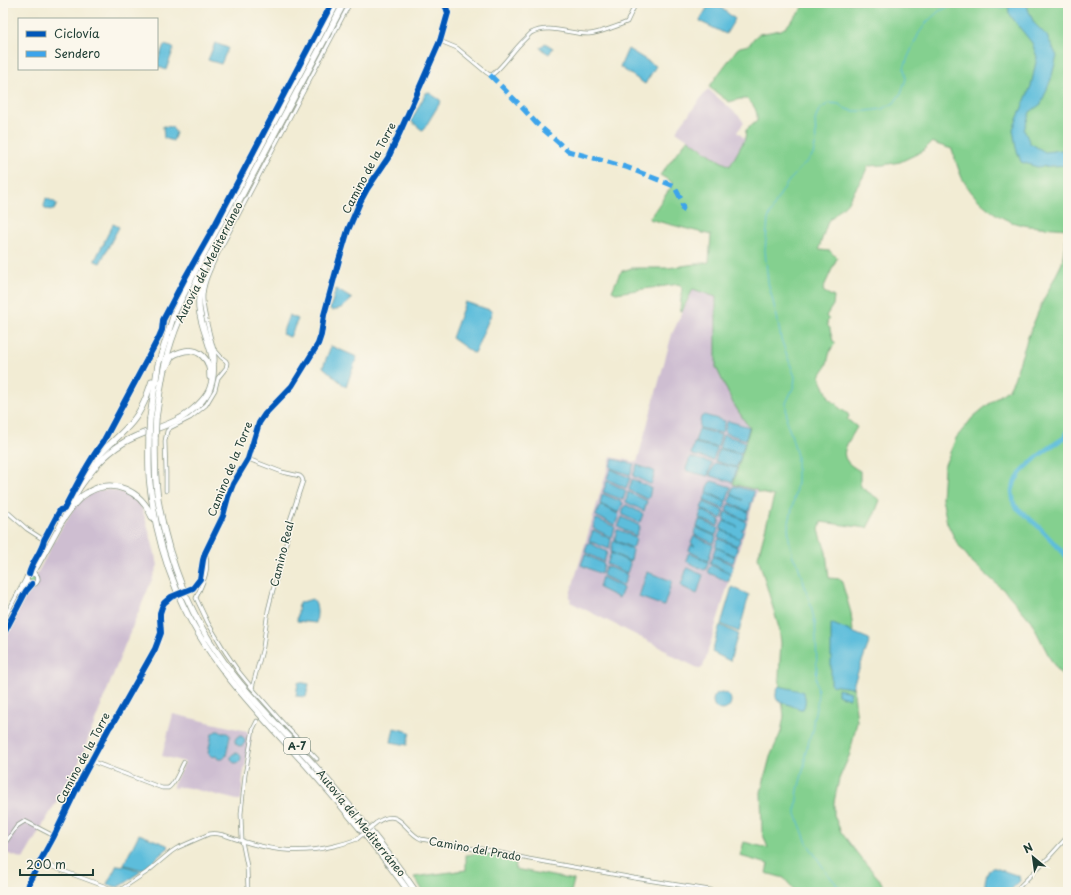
<svg xmlns="http://www.w3.org/2000/svg" width="1071" height="895" font-family="'Playpen Sans',sans-serif">
  <style>
    .industrial { fill: #cebed1 }
    .green { fill: #84d08f; stroke: #528662 }
    .water { fill: #5dbddb; stroke: #3e7d88 }
    .lines { fill: none; stroke-linecap: round; stroke-linejoin: round }
    .stream { stroke: #5dbddb; stroke-width: 1 }
    .river { stroke: #5dbddb; stroke-width: 4.5 }
    .minor-casing { stroke: #889484; stroke-width: 4.5 }
    .primary-casing { stroke: #889484; stroke-width: 6 }
    .motorway-casing { stroke: #889484; stroke-width: 7 }
    .minor { stroke: #fff; stroke-width: 3 }
    .primary { stroke: #fff; stroke-width: 4.5 }
    .motorway { stroke: #fff; stroke-width: 5.5 }
    .minor-bridge-casing { stroke: #889484; stroke-width: 4.5; stroke-linecap: butt }
    .motorway-bridge-casing { stroke: #889484; stroke-width: 7; stroke-linecap: butt }
    .minor-bridge { stroke: #fff; stroke-width: 3 }
    .motorway-bridge { stroke: #fff; stroke-width: 5.5 }
    .quiet { stroke: #3da4eb; stroke-width: 5; stroke-dasharray: 10 5; stroke-linecap: butt }
    .cycleway-casing { stroke: #fbf7ec; stroke-width: 8 }
    .cycleway { stroke: #0057b8; stroke-width: 6 }
    .labels { text-anchor: middle; stroke-width: 3; stroke-linejoin: round; paint-order: stroke }
    .shield { fill: #fbf7ec; stroke: #61756b; stroke-width: 1 }
    .shield-label { font-size: 10px; font-weight: bold; fill: #1f3d34 }
    .street-label { font-size: 11px; fill: #1f3d34; stroke: #fbf7ec }
  </style>
  <rect width="100%" height="100%" fill="#fbf7ec"/>
  <filter id="ink" filterUnits="userSpaceOnUse"><feTurbulence type="fractalNoise" baseFrequency=".025" numOctaves="2"/><feDisplacementMap in="SourceGraphic" scale="8" xChannelSelector="R" yChannelSelector="G"/><feConvolveMatrix kernelMatrix="1 2 1 2 8 2 1 2 1" color-interpolation-filters="sRGB"/></filter>
  <filter id="wash" filterUnits="userSpaceOnUse"><feTurbulence type="fractalNoise" baseFrequency=".012" numOctaves="4" result="noise"/><feDisplacementMap in="SourceGraphic" scale="16" xChannelSelector="R" yChannelSelector="G"/><feGaussianBlur stdDeviation="0.9" result="paint"/><feColorMatrix in="noise" values="0 0 0 0 0 0 0 0 0 0 0 0 0 0 0 0 0 1.4 0 .05"/><feComposite in="paint" operator="in"/></filter>
  <g filter="url(#wash)">
    <rect width="100%" height="100%" fill="#f2ecd4"/>
    <g class="industrial">
      <path d="M 708,89 L 740,117 L 744,123 L 737,132 L 745,139 L 730,166 L 720,161 L 676,131 Z"/>
      <path d="M 693,289 L 719,298 L 716,367 L 733,403 L 746,423 L 751,426 L 757,490 L 703,667 L 700,669 L 667,653 L 668,651 L 570,602 L 571,599 L 569,598 L 611,457 L 637,462 L 672,334 Z"/>
      <path d="M 108,489 L 125,493 L 133,498 L 141,505 L 151,538 L 158,565 L 124,647 L 78,765 L 23,859 L 6,853 L 3,856 L 3,638 L 57,536 L 75,506 L 91,493 Z"/>
      <path d="M 173,714 L 247,731 L 251,737 L 243,776 L 241,801 L 189,788 L 182,787 L 173,788 L 173,785 L 185,762 L 162,756 Z"/>
    </g>
    <g class="green">
      <path d="M 807,3 L 1068,3 L 1068,684 L 1052,662 L 1031,621 L 1007,593 L 971,561 L 957,543 L 947,523 L 942,498 L 944,467 L 956,438 L 973,417 L 990,403 L 1009,389 L 1014,379 L 1028,337 L 1041,305 L 1062,263 L 1067,229 C 1049,227 1029,228 1012,222 C 991,214 973,198 962,178 C 958,169 955,158 952,149 L 939,145 L 932,142 L 923,151 L 900,162 L 883,165 L 868,166 L 863,177 L 847,203 L 828,221 L 819,248 L 820,250 L 830,251 L 837,258 L 823,289 L 824,292 L 834,297 L 833,305 L 826,316 L 829,320 L 827,322 L 828,326 L 830,328 L 830,330 L 833,341 L 836,343 C 827,351 830,359 825,368 C 823,371 821,373 820,377 L 830,400 L 837,404 L 838,407 L 848,414 L 849,417 L 847,419 L 857,427 C 846,447 834,457 860,471 L 860,484 L 862,488 L 880,500 L 875,513 L 867,528 L 821,522 L 819,530 L 826,552 L 829,578 L 841,579 L 851,613 L 854,641 L 852,674 L 857,721 L 850,754 L 839,779 L 834,802 L 834,815 L 841,832 L 860,857 L 880,880 L 886,892 L 796,892 L 784,878 L 766,873 L 768,864 L 740,856 L 744,842 L 768,848 L 762,832 L 761,792 L 770,757 L 781,732 L 784,716 L 779,676 L 781,643 L 779,628 L 758,557 L 774,496 L 757,492 L 757,490 L 733,484 L 750,427 L 746,423 L 733,403 L 716,367 L 716,297 L 693,289 L 682,311 L 680,310 L 682,288 L 679,284 L 616,293 L 612,291 L 620,273 L 622,271 L 632,268 L 668,268 L 709,262 L 711,235 L 649,219 L 671,187 L 672,182 L 660,175 L 688,139 L 720,161 L 730,166 L 745,139 L 746,130 L 757,121 C 758,111 754,105 747,99 L 740,99 L 729,102 L 709,87 L 737,49 L 740,47 L 749,45 L 754,38 L 759,34 L 781,30 L 786,27 Z"/>
      <circle cx="32" cy="579" r="5"/>
      <path d="M 477,850 L 505,855 L 517,858 L 515,869 L 574,880 L 571,892 L 424,892 L 414,877 L 466,870 L 466,855 L 473,854 Z"/>
    </g>
    <g class="water">
      <path d="M 710,3 L 715,3 L 735,19 L 726,34 L 701,22 L 700,20 Z"/>
      <path d="M 1008,3 L 1027,3 L 1028,9 L 1034,23 L 1047,36 L 1057,56 L 1051,79 L 1041,104 L 1030,112 L 1024,130 L 1030,143 L 1045,152 L 1061,150 L 1068,151 L 1068,165 L 1037,167 L 1021,162 L 1016,148 L 1013,129 L 1031,86 L 1037,57 L 1032,43 L 1016,23 L 1009,13 Z"/>
      <path d="M 215,43 L 228,48 L 221,64 L 208,60 Z"/>
      <path d="M 545,43 L 553,48 L 549,54 L 541,49 L 541,47 Z"/>
      <path d="M 164,45 L 174,48 L 166,70 L 157,66 L 157,62 Z"/>
      <path d="M 628,49 L 656,66 L 645,84 L 620,67 Z"/>
      <path d="M 428,92 L 440,100 L 441,101 L 424,129 L 422,130 L 411,121 L 426,93 Z"/>
      <path d="M 163,126 L 172,127 L 176,133 L 173,141 L 164,138 Z"/>
      <path d="M 46,198 L 56,203 L 57,204 L 54,210 L 53,210 L 45,209 L 44,206 Z"/>
      <path d="M 113,224 L 119,227 L 100,263 L 95,261 L 95,260 L 103,244 L 105,244 L 104,242 Z"/>
      <path d="M 336,289 L 352,299 L 343,307 L 333,311 L 330,309 Z"/>
      <path d="M 465,302 L 490,310 L 492,312 L 475,352 L 473,353 L 452,338 Z"/>
      <path d="M 289,315 L 298,319 L 290,337 L 282,334 Z"/>
      <path d="M 331,346 L 357,357 L 346,387 L 323,367 Z"/>
      <path d="M 704,415 L 725,421 L 722,432 L 721,433 L 700,428 L 699,427 L 701,417 Z"/>
      <path d="M 728,421 L 749,427 L 746,439 L 744,439 L 725,433 C 724,430 726,424 728,421 Z"/>
      <path d="M 699,429 L 721,435 L 718,446 L 716,447 L 695,442 Z"/>
      <path d="M 723,435 L 744,441 L 745,442 L 742,452 L 740,453 L 719,448 Z"/>
      <path d="M 694,443 L 716,448 L 717,449 L 713,460 L 692,455 L 691,454 Z"/>
      <path d="M 719,449 L 740,454 L 741,456 L 737,466 L 735,467 L 715,461 Z"/>
      <path d="M 690,457 L 712,463 L 708,476 L 687,471 L 686,469 Z"/>
      <path d="M 613,459 L 634,464 L 630,475 L 611,468 L 610,466 Z"/>
      <path d="M 715,463 L 737,468 L 733,481 L 732,482 L 711,476 L 710,474 Z"/>
      <path d="M 637,465 L 654,471 L 655,472 L 652,483 L 650,484 L 633,476 Z"/>
      <path d="M 611,469 L 630,478 L 626,488 L 607,479 L 610,470 Z"/>
      <path d="M 632,479 L 651,488 L 649,498 L 647,499 L 629,490 Z"/>
      <path d="M 607,481 L 625,490 L 626,491 L 623,500 L 603,492 Z"/>
      <path d="M 712,481 L 731,487 L 727,500 L 726,501 L 707,492 L 709,483 Z"/>
      <path d="M 734,486 L 753,491 L 754,492 L 752,503 L 750,503 L 751,505 L 749,511 L 747,511 L 729,502 L 731,496 L 732,495 L 743,500 L 731,494 L 733,487 Z"/>
      <path d="M 628,492 L 647,501 L 644,511 L 626,502 Z"/>
      <path d="M 707,493 L 726,502 L 724,509 L 705,501 L 704,499 Z"/>
      <path d="M 603,494 L 622,502 L 623,503 L 619,513 L 600,504 L 602,495 Z"/>
      <path d="M 704,502 L 724,511 L 722,518 L 720,518 L 702,509 L 701,508 Z"/>
      <path d="M 729,504 L 748,512 L 747,519 L 745,520 L 727,511 L 726,510 L 728,505 Z"/>
      <path d="M 600,505 L 618,514 L 619,515 L 615,525 L 596,516 L 596,515 Z"/>
      <path d="M 626,505 L 642,513 L 643,514 L 640,522 L 639,523 L 623,515 C 622,512 623,507 626,505 Z"/>
      <path d="M 702,510 L 720,520 L 718,526 L 699,518 L 701,511 Z"/>
      <path d="M 726,512 L 745,521 L 746,523 L 744,529 L 741,529 L 743,531 L 741,537 L 739,538 L 740,541 L 737,546 L 718,537 L 721,530 L 738,538 L 721,529 L 721,526 L 724,521 L 738,527 L 724,520 L 724,518 Z"/>
      <path d="M 622,517 L 640,526 L 636,536 L 618,527 Z"/>
      <path d="M 597,519 L 615,527 L 612,538 L 593,528 L 595,520 Z"/>
      <path d="M 699,520 L 701,520 L 718,528 L 718,529 L 716,535 L 715,535 L 697,527 Z"/>
      <path d="M 696,528 L 697,528 L 715,536 L 716,537 L 714,543 L 713,543 L 695,535 L 694,534 Z"/>
      <path d="M 593,530 L 611,539 L 611,540 L 609,549 L 589,541 Z"/>
      <path d="M 617,530 L 619,530 L 635,537 L 636,539 L 634,546 L 632,548 L 615,540 L 615,537 Z"/>
      <path d="M 694,536 L 713,545 L 708,561 L 689,551 L 691,545 L 695,546 L 691,543 Z"/>
      <path d="M 719,539 L 737,547 L 737,549 L 735,556 L 716,547 L 716,544 L 718,540 Z"/>
      <path d="M 615,541 L 633,550 L 631,560 L 629,561 L 611,552 L 613,542 Z"/>
      <path d="M 588,543 L 590,543 L 607,552 L 604,562 L 585,552 Z"/>
      <path d="M 716,547 L 735,557 L 733,563 L 713,555 L 715,548 Z"/>
      <path d="M 611,553 L 629,562 L 630,564 L 627,573 L 607,564 Z"/>
      <path d="M 689,553 L 708,562 L 708,563 L 706,569 L 704,570 L 686,561 L 688,554 Z"/>
      <path d="M 585,554 L 604,564 L 601,574 L 581,565 Z"/>
      <path d="M 713,556 L 733,565 L 732,571 L 730,573 L 710,563 Z"/>
      <path d="M 711,565 L 730,574 L 730,576 L 729,581 L 727,581 L 709,573 L 708,570 L 710,566 Z"/>
      <path d="M 606,566 L 626,574 L 627,576 L 624,584 L 622,585 L 604,576 L 603,574 Z"/>
      <path d="M 687,568 L 703,575 L 697,594 L 681,586 L 681,585 Z"/>
      <path d="M 647,572 L 672,581 L 664,606 L 639,597 Z"/>
      <path d="M 602,577 L 622,587 L 623,589 L 619,598 L 599,588 L 599,587 Z"/>
      <path d="M 732,587 L 749,595 L 739,632 L 721,624 Z"/>
      <path d="M 312,599 C 319,605 317,614 316,623 L 297,621 L 299,603 Z"/>
      <path d="M 831,624 L 833,624 L 869,639 L 870,640 L 852,688 L 831,685 Z"/>
      <path d="M 720,625 L 738,634 L 730,661 L 712,652 Z"/>
      <path d="M 298,683 L 299,682 L 309,684 L 306,697 L 296,696 Z"/>
      <path d="M 779,686 C 783,687 801,691 803,692 C 806,696 806,705 803,709 L 800,709 L 777,700 C 775,696 776,690 779,686 Z"/>
      <path d="M 838,689 L 851,692 L 849,699 L 838,695 Z"/>
      <circle cx="722" cy="701" r="9"/>
      <path d="M 394,728 L 410,732 L 407,745 L 391,742 Z"/>
      <path d="M 216,731 L 219,731 L 222,733 C 225,732 229,733 230,736 L 226,756 L 223,759 L 218,759 L 216,756 L 212,757 L 208,753 L 212,734 Z"/>
      <circle cx="240" cy="741" r="5"/>
      <circle cx="236" cy="758" r="5"/>
      <path d="M 139,834 L 167,845 L 169,847 L 143,870 L 125,865 L 124,864 Z"/>
      <path d="M 117,865 L 126,866 L 140,871 L 140,872 L 118,887 L 108,885 L 107,884 Z"/>
      <path d="M 992,867 L 1019,876 L 1020,881 L 1009,892 L 996,892 L 986,889 C 983,884 987,870 992,867 Z"/>
    </g>
    <g class="lines">
      <g class="stream">
        <path d="M 976,3 C 988,8 996,9 1009,6"/>
        <path d="M 843,892 L 827,873 L 807,843 L 796,814 L 796,808 L 798,790 L 805,763 L 805,755 L 807,748 L 810,737 L 814,728 L 813,721 L 817,704 L 818,693 L 816,677 L 817,669 L 816,638 L 815,623 L 811,606 L 798,565 L 793,557 L 789,539 L 788,527 L 794,500 L 797,482 L 797,456 L 791,434 L 787,424 L 786,403 L 794,386 L 795,377 L 781,339 L 777,317 L 768,282 L 765,250 L 768,219 L 778,198 L 788,182 L 813,155 L 816,141 L 815,120 L 819,110 L 829,103 L 839,104 L 846,109 L 853,111 L 867,111 L 882,109 L 894,103 L 901,93 L 906,79 L 904,68 L 908,57 L 919,33 L 927,22 L 939,11 L 957,3"/>
      </g>
      <path class="river" d="M 1068,430 L 1064,438 L 1056,443 L 1037,457 L 1022,471 L 1015,481 L 1012,491 L 1014,505 L 1039,527 L 1068,558"/>
    </g>
  </g>
  <g filter="url(#ink)">
    <g class="lines">
      <defs>
        <g id="minor">
          <path d="M 440,41 L 457,48 L 487,73 L 490,75 L 493,74 C 504,65 512,52 522,42 C 525,39 528,36 531,33 C 550,23 570,35 589,34 C 599,33 618,26 627,22 L 636,3"/>
          <path d="M 215,362 C 216,352 212,344 210,335 C 207,323 203,310 203,298 C 203,284 210,270 216,257 L 350,3"/>
          <path d="M 248,459 L 282,472 L 300,476 L 302,478 L 303,481 L 290,520 L 285,549 L 273,590 L 268,610 L 263,647 L 252,688"/>
          <path d="M 166,491 L 166,473 L 165,441 L 167,431 L 170,428 L 190,418 L 206,405 L 215,390 L 218,378 L 226,368 L 227,363 L 226,361 L 221,357 L 215,350"/>
          <path d="M 3,508 L 27,529 L 44,540"/>
          <path d="M 206,555 C 209,573 203,582 196,598 L 208,623 L 226,653 L 239,672 L 252,688 L 280,720 L 317,759"/>
          <path d="M 29,574 C 32,561 42,552 44,540 L 60,510 L 64,509 C 76,486 87,463 103,442 L 159,337 L 162,330 L 163,320 L 186,276 L 216,223 L 332,3"/>
          <path d="M 3,621 L 26,578"/>
          <path d="M 91,761 L 162,788 C 164,788 166,788 168,788 C 174,786 181,767 184,762"/>
          <path d="M 376,823 C 401,806 404,832 421,839 L 475,849 L 477,848 L 529,859 L 634,878 L 723,892"/>
          <path d="M 3,846 L 17,826 L 25,821 L 54,836"/>
          <path d="M 39,862 L 112,889 L 119,890"/>
          <path d="M 27,892 L 30,880 L 54,836 L 81,780 L 109,728 L 115,720 L 155,649 L 161,633 L 160,618 L 160,613 L 162,607 L 164,603 L 171,597 L 193,588 L 200,579 L 203,560 L 205,553 L 223,516 L 228,497 L 233,484 L 248,459 L 259,423 L 265,414 L 292,386 L 318,344 L 321,335 L 324,315 L 339,260 L 348,230 L 360,202 L 367,189 L 388,158 L 400,132 L 440,41 L 448,13 L 446,7 L 442,3"/>
          <path d="M 117,892 L 147,872 L 171,852 L 177,848 L 209,834 C 221,832 231,838 242,841 C 274,851 301,854 334,846 C 342,844 350,842 357,839"/>
          <path d="M 248,892 L 247,866 L 242,841 L 241,814 L 245,775 L 253,729 L 257,721"/>
          <path d="M 1014,892 L 1049,857 L 1068,836"/>
        </g>
        <g id="primary">
          <path d="M 31,573 L 37,567 L 64,518"/>
          <circle cx="32" cy="579" r="5.5"/>
          <path d="M 21,594 L 27,581"/>
          <path d="M 3,635 L 26,591 L 32,584"/>
        </g>
        <g id="motorway">
          <path d="M 166,367 C 168,364 170,359 172,356 C 175,354 178,353 181,352 C 199,346 211,360 210,377"/>
          <path d="M 150,418 L 158,365 L 174,314 L 199,263 L 337,3"/>
          <path d="M 156,418 C 159,399 161,379 166,360 C 173,330 187,302 200,274 L 344,3"/>
          <path d="M 149,436 C 149,452 148,469 150,485 C 154,522 163,557 177,591"/>
          <path d="M 155,437 C 155,461 155,487 160,511 C 165,538 173,564 183,589"/>
          <path d="M 86,473 C 97,453 117,440 132,422 C 142,410 147,396 152,381"/>
          <path d="M 77,491 C 91,471 102,456 123,443 C 140,432 161,429 179,419 C 186,416 192,410 198,405 C 203,400 208,394 210,388 C 221,357 202,337 199,308 C 198,296 201,283 204,272"/>
          <path d="M 66,513 L 79,488"/>
          <path d="M 62,521 C 69,511 76,499 87,493 C 113,477 141,491 152,517"/>
          <path d="M 185,594 C 194,614 204,634 217,652 C 242,690 275,722 306,756 C 345,799 383,844 416,892"/>
          <path d="M 179,596 C 207,662 258,712 306,765 C 342,806 377,847 409,892"/>
        </g>
      </defs>
      <use href="#minor" class="minor-casing"/>
      <use href="#primary" class="primary-casing"/>
      <use href="#motorway" class="motorway-casing"/>
      <use href="#minor" class="minor"/>
      <use href="#primary" class="primary"/>
      <use href="#motorway" class="motorway"/>
      <defs>
        <path id="minor-bridge" d="M 357,839 L 376,823"/>
        <g id="motorway-bridge">
          <path d="M 149,436 L 150,418"/>
          <path d="M 155,437 L 156,418"/>
          <path d="M 183,589 L 185,594"/>
          <path d="M 177,591 L 179,596"/>
        </g>
      </defs>
      <use href="#minor-bridge" class="minor-bridge-casing"/>
      <use href="#motorway-bridge" class="motorway-bridge-casing"/>
      <use href="#minor-bridge" class="minor-bridge"/>
      <use href="#motorway-bridge" class="motorway-bridge"/>
      <path class="quiet" d="M 490,75 L 519,104 L 536,123 L 568,151 L 626,167 L 674,186 L 681,199 L 683,208 L 681,211"/>
      <defs>
        <g id="cycleway">
          <path d="M 29,574 C 32,561 42,552 44,540 L 60,510 L 64,509 C 76,486 87,463 103,442 L 159,337 L 162,330 L 163,320 L 186,276 L 216,223 L 332,3"/>
          <path d="M 3,635 L 26,591 L 32,584"/>
          <path d="M 27,892 L 30,880 L 54,836 L 81,780 L 109,728 L 115,720 L 155,649 L 161,633 L 160,618 L 160,613 L 162,607 L 164,603 L 171,597 L 193,588 L 200,579 L 203,560 L 205,553 L 223,516 L 228,497 L 233,484 L 248,459 L 259,423 L 265,414 L 292,386 L 318,344 L 321,335 L 324,315 L 339,260 L 348,230 L 360,202 L 367,189 L 388,158 L 400,132 L 440,41 L 448,13 L 446,7 L 442,3"/>
        </g>
      </defs>
      <use href="#cycleway" class="cycleway-casing"/>
      <use href="#cycleway" class="cycleway"/>
    </g>
  </g>
  <g class="labels">
    <rect class="shield" x="284" y="738" width="26" height="16" rx="3"/>
    <g class="shield-label">
      <text x="297" y="750">A-7</text>
    </g>
    <g class="street-label">
      <text transform="translate(369 168) rotate(-62)" y="4">Camino de la Torre</text>
      <text transform="translate(209 262) rotate(-63)" y="4">Autovía del Mediterráneo</text>
      <text transform="translate(230 469) rotate(-68)" y="4">Camino de la Torre</text>
      <text transform="translate(282 554) rotate(-76)" y="4">Camino Real</text>
      <text transform="translate(83 758) rotate(-62)" y="4">Camino de la Torre</text>
      <text transform="translate(361 823) rotate(51)" y="4">Autovía del Mediterráneo</text>
      <text transform="translate(475 849) rotate(10)" y="4">Camino del Prado</text>
    </g>
  </g>
  <rect width="1071" height="895" fill="none" stroke="#fbf7ec" stroke-width="16"/>
  <rect x="18" y="18" width="140" height="52" fill="#fbf7ec" stroke="#a3ada2"/>
  <rect x="26" y="31" width="20" height="6" fill="#0057b8" stroke="#a3ada2"/>
  <text x="54" y="38" font-size="12" fill="#1f3d34">Ciclovía</text>
  <rect x="26" y="51" width="20" height="6" fill="#3da4eb" stroke="#a3ada2"/>
  <text x="54" y="58" font-size="12" fill="#1f3d34">Sendero</text>
  <g transform="translate(1033 857) rotate(331)" stroke="#fbf7ec" stroke-width="3" paint-order="stroke">
  <path d="M0-3L7 15L0 10L-7 15Z" fill="#1f3d34"/>
  <text y="-6" font-size="11" font-weight="bold" text-anchor="middle" fill="#1f3d34">N</text>
  </g>
  <path d="M20 869v6h73v-6" fill="none" stroke="#1f3d34" stroke-width="2"/>
  <text x="26" y="869" font-size="12" fill="#1f3d34" stroke="#fbf7ec" stroke-width="3" paint-order="stroke">200 m</text>
</svg>
